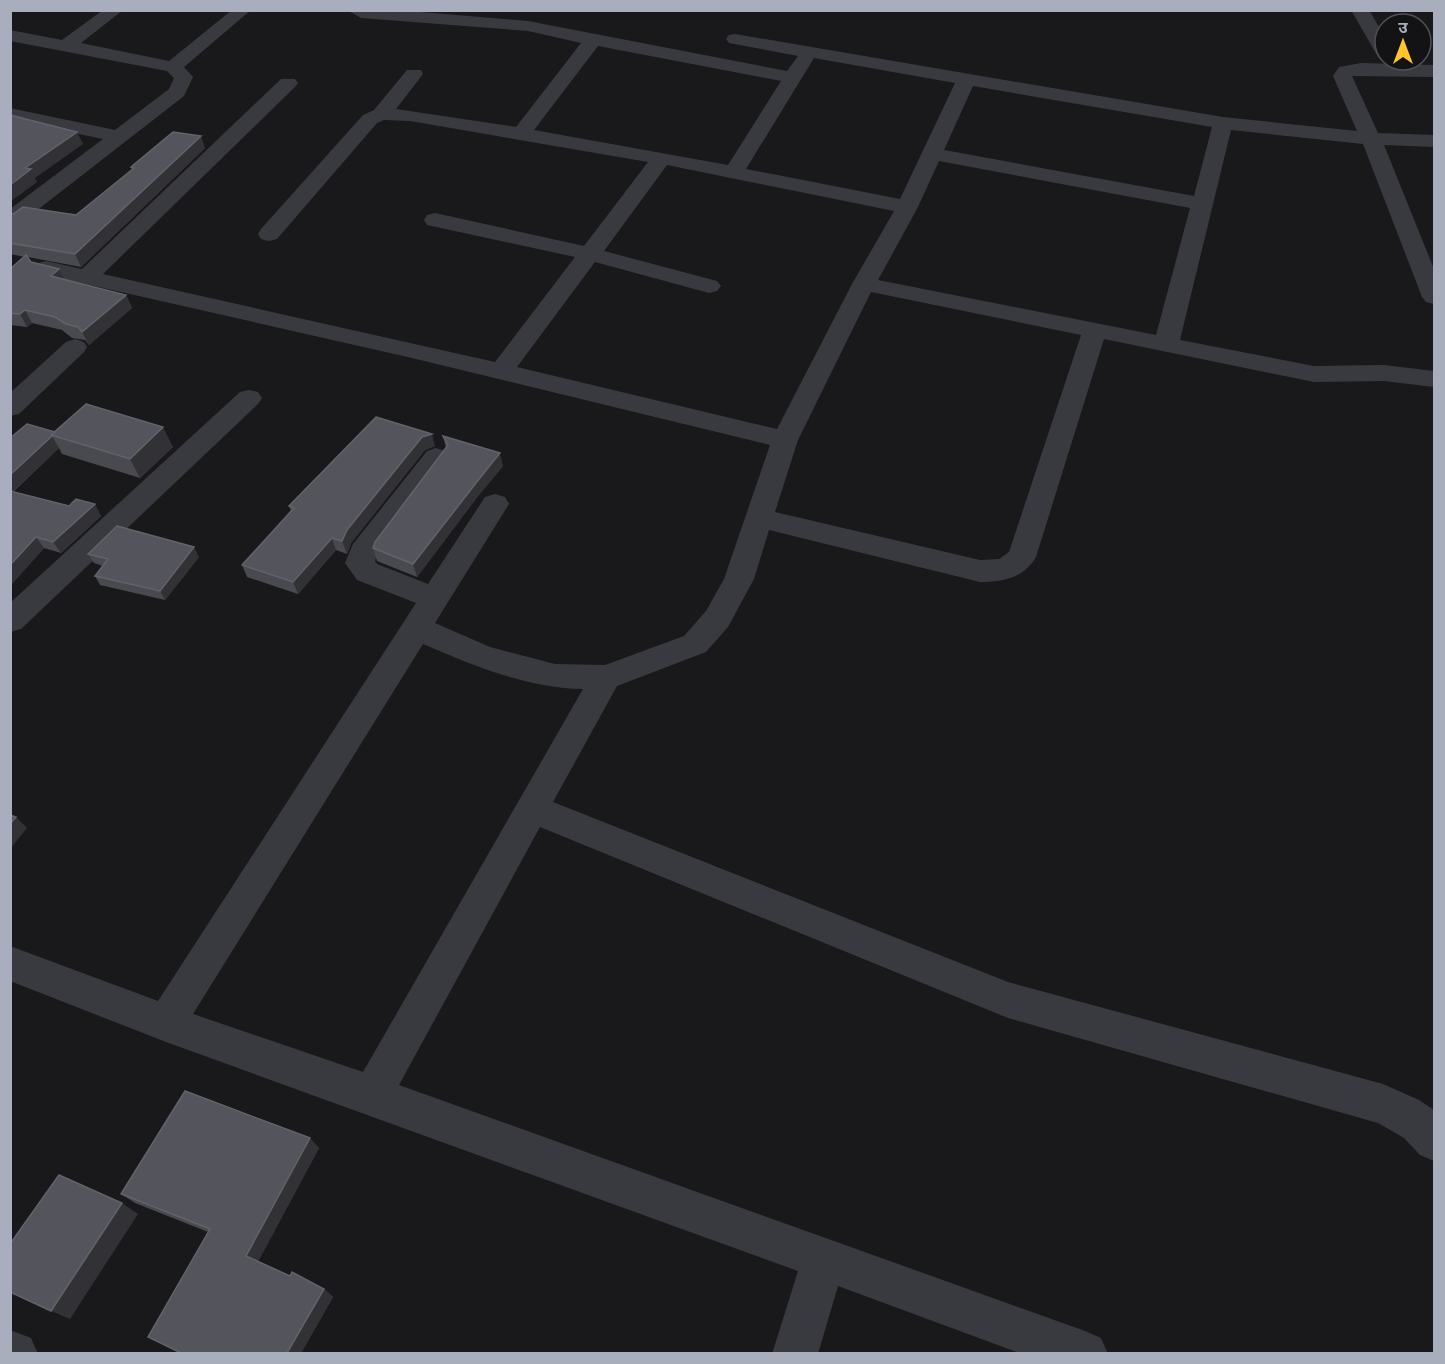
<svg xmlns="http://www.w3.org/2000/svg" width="1445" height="1364" font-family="'Source Sans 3','Noto Sans Devanagari',sans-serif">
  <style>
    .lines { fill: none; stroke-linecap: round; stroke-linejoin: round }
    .street { fill: #393a40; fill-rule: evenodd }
    .wall { fill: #494a50 }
    .shaded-wall { fill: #323236 }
    .building { fill: #54555c; stroke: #61636b; stroke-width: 1.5 }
  </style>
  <rect width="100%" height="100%" fill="#19181b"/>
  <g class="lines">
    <g class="street">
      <path d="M 103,10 L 123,10 L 81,43 L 169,61 L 232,10 L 251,10 L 184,67 L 193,77 L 184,96 L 18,225 L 10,226 L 10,209 L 103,139 L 10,120 L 10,108 L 115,130 L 169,89 L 174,78 L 167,71 L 10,41 L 10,30 L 62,40 Z"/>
      <path d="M 347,10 L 397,10 L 528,21 L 787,71 L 798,56 L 729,43 L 726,39 L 729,35 L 735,34 L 1223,117 L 1357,131 L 1333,76 L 1339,67 L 1361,63 L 1434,65 L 1434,77 L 1352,76 L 1378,133 L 1434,135 L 1434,147 L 1384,145 L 1434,269 L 1434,304 L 1426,302 L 1422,297 L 1363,144 L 1231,130 L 1180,340 L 1314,366 L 1384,365 L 1434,371 L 1434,387 L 1384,381 L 1314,382 L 1104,339 L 1036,557 C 1024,578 1003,582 980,582 L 769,530 L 754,579 L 728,627 L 706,652 L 617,686 L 553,802 L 1008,982 L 1383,1084 L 1419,1100 L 1434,1110 L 1434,1161 L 1420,1155 L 1404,1138 L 1378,1123 L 1008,1018 L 540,827 L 399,1085 L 1085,1331 L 1101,1338 L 1108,1354 L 1022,1354 L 838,1286 L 818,1354 L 772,1354 L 798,1271 L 166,1042 L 10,981 L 10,946 L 158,1001 L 416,603 L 357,580 L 345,563 L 353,544 L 427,451 L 436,448 L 445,451 L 449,457 L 377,554 L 375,561 L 377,564 L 428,584 L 485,497 L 495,494 L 505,497 L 509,504 L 435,623 L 490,647 L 555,664 L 605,665 L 684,636 L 706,611 L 724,579 L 770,445 L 412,358 L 46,275 L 38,273 L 35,268 L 38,263 L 46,261 L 82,269 L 281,79 L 295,79 L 298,83 L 295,87 L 103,274 L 495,362 L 575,257 L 427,225 L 424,220 L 427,215 L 435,213 L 584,246 L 648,162 L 410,121 L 384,120 L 377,123 L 277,239 L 269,241 L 261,239 L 258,234 L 261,229 L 363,115 L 374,110 L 407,70 L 421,70 L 423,74 L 396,109 L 516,127 L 581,43 L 528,31 L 361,18 ZM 598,46 L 781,81 L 728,165 L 534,130 ZM 814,58 L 955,83 L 900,199 L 746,169 ZM 973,86 L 1212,127 L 1194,196 L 944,150 ZM 939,161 L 1190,208 L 1156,335 L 878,280 L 918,207 ZM 667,165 L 894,211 L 852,284 L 777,429 L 517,367 L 595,262 L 709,293 L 717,291 L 721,286 L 717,281 L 604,251 ZM 871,292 L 1081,335 L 1009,552 L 999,559 L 980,560 L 775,512 L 798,440 ZM 423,644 C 474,666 527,688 583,689 L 363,1072 L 193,1014 Z"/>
      <path d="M 1351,10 L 1369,10 L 1385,37 L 1385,59 L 1378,57 Z"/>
      <path d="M 75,339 L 84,342 L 87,347 L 84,352 L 19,414 L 10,416 L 10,393 L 66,342 Z"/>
      <path d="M 249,390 L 258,392 L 262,398 L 258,404 L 21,629 L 10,632 L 10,603 L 240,392 Z"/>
      <path d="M 10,1330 L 31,1338 L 38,1354 L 10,1354 Z"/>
    </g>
  </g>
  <g class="wall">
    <path d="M 205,148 L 81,267 L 28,257 L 31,262 L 65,280 L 126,295 L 132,308 L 89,345 L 85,340 L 72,338 L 62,330 L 32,323 L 27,327 L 10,325 L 10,269 L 25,257 L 10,254 L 10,215 L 76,215 L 132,170 L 131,167 Z"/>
    <path d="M 376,417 L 435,446 L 425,450 L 351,543 L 347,554 L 336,550 L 298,594 L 247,577 L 242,565 L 291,511 L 289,506 Z"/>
    <path d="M 55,432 L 173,447 L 140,478 L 62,454 L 59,448 L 13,492 L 101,516 L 61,553 L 44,548 L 10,586 L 10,438 Z"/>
    <path d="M 443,436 L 503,466 L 478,496 L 417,577 L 377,561 L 373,548 L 446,448 Z"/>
    <path d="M 88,554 L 199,557 L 165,600 L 100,585 L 95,576 L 103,566 L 94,563 Z"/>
    <path d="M 319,1148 L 258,1261 L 290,1276 L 324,1289 L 333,1297 L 301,1353 L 208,1232 L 135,1203 L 121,1194 Z"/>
  </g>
  <g class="shaded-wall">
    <path d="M 77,132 L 83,144 L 35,178 L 37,182 L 10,202 L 10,185 L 25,168 Z"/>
    <path d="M 201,136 L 205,148 L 81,267 L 75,254 Z"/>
    <path d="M 59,269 L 66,282 L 51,276 Z"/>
    <path d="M 126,295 L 132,308 L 89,345 L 82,332 Z"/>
    <path d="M 25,310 L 32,323 L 27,327 L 20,314 Z"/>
    <path d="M 163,427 L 173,447 L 140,478 L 130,459 Z"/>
    <path d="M 432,434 L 435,446 L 425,450 L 351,543 L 347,554 L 342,541 L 347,530 L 422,437 Z"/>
    <path d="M 52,436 L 59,448 L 10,494 L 10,475 Z"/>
    <path d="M 500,453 L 503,466 L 478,496 L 417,577 L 413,564 L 476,483 Z"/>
    <path d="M 95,504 L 101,516 L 61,553 L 53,542 Z"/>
    <path d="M 36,537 L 44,548 L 10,586 L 10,565 Z"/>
    <path d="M 332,538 L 336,550 L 298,594 L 293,582 Z"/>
    <path d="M 194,547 L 199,557 L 165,600 L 160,591 Z"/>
    <path d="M 16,817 L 27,828 L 10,849 L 10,824 Z"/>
    <path d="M 310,1138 L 319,1148 L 257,1264 L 246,1256 Z"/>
    <path d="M 122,1203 L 138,1214 L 70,1319 L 51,1311 Z"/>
    <path d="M 324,1289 L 333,1297 L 301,1353 L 287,1353 Z"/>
  </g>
  <g class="building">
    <path d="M 10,115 L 77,132 L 25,168 L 31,169 L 10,185 Z"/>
    <path d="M 173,132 L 201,136 L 75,254 L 10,243 L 10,215 L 13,214 L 23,207 L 76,215 L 134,168 L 131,167 Z"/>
    <path d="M 26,255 L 31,262 L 59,269 L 51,276 L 126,295 L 82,332 L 78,327 L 66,324 L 55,317 L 25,310 L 20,314 L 10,313 L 10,269 Z"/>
    <path d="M 86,404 L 163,427 L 130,459 L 51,435 Z"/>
    <path d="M 376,417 L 432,434 L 422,437 L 347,530 L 342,541 L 332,538 L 293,582 L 242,565 L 294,508 L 289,506 Z"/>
    <path d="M 27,424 L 55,432 L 51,435 L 52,436 L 10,475 L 10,438 Z"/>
    <path d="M 443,436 L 500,453 L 476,483 L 413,564 L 373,548 L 375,542 L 448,445 Z"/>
    <path d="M 10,491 L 69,506 L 76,499 L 95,504 L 53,542 L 36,537 L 10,565 Z"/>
    <path d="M 117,526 L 194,547 L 160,591 L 95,576 L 108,559 L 88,554 Z"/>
    <path d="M 10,815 L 16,817 L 10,824 Z"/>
    <path d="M 185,1091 L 310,1138 L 246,1256 L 290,1276 L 292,1272 L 324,1289 L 287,1353 L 181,1353 L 148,1337 L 210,1229 L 121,1194 Z"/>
    <path d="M 59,1175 L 122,1203 L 51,1311 L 10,1292 L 10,1244 Z"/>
  </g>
  <rect width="1445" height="1364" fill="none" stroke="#a9aebc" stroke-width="24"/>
  <g transform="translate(1403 42)"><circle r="28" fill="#131316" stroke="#4f5158" stroke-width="1.5"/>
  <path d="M0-4.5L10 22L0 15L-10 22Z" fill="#ffc52c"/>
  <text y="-9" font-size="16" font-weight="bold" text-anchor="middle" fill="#a9aebc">उ</text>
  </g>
</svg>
